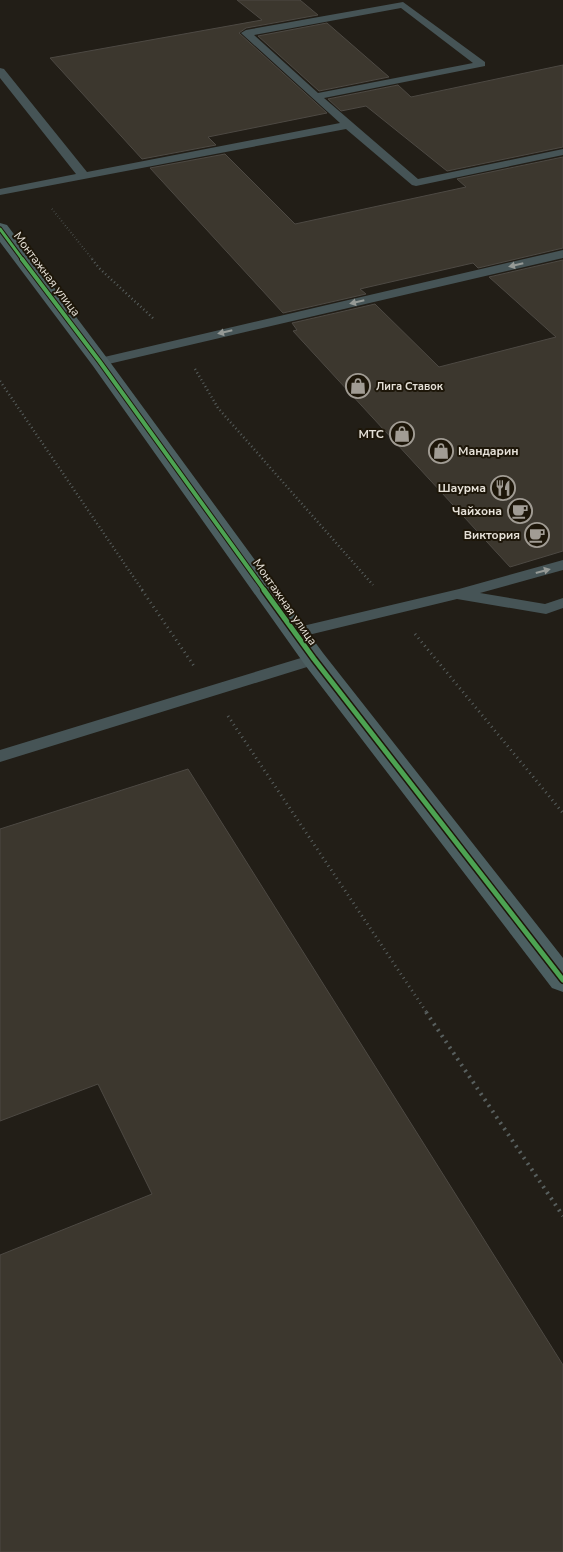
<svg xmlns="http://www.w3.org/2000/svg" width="563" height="1552" font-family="'Nunito Sans',sans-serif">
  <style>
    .building { fill: #3c372e; stroke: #4d4943 }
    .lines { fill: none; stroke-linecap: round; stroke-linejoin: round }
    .path-far3 { stroke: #585f5e; stroke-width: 2; stroke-dasharray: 0.5 2.5; stroke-linecap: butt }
    .path-far2 { stroke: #585f5e; stroke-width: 2.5; stroke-dasharray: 1 3; stroke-linecap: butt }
    .path-far1 { stroke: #585f5e; stroke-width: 3; stroke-dasharray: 1 4; stroke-linecap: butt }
    .path { stroke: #585f5e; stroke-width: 4; stroke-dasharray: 2 5; stroke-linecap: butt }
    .lane { fill: #465456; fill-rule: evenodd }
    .secondary { fill: #4c5f61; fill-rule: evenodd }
    .cycleway-far2-casing { stroke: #1d1609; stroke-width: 5 }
    .cycleway-far1-casing { stroke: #1d1609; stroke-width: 6 }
    .cycleway-casing { stroke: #1d1609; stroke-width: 8 }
    .cycleway-far2 { stroke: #4ca352; stroke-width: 3 }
    .cycleway-far1 { stroke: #4ca352; stroke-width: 4 }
    .cycleway { stroke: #4ca352; stroke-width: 5 }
    .oneway { fill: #969a96 }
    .labels { text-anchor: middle; stroke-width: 4; stroke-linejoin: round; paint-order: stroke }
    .far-poi-label { font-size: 11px; font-weight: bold; fill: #e5e0d7; stroke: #1d1609; text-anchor: start }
    .street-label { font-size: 12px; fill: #e5e0d7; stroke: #1d1609 }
    .poi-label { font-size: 12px; font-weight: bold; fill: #e5e0d7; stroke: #1d1609; text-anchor: end }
  </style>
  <rect width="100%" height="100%" fill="#221e17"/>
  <g class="building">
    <path d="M 237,0 L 300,0 L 318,15 L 246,28 L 239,33 L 327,113 L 208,137 L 216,145 L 142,159 L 50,58 L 262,20 Z"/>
    <path d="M 327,23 L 389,77 L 319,91 L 258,36 Z"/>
    <path d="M 563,65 L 563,147 L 447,171 L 366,106 L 341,111 L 328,99 L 398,85 L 411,97 Z"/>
    <path d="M 225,154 L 295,224 L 466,187 L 457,179 L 563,157 L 563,248 L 478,268 L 473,263 L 360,289 L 366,294 L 283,313 L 150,168 Z"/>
    <path d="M 563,260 L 563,551 L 510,567 L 293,331 L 297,330 L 292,323 L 375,304 L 439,367 L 556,337 L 489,277 Z"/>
    <path d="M 188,769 L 563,1365 L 563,1552 L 0,1552 L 0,1255 L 152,1194 L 98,1084 L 0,1121 L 0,829 Z"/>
  </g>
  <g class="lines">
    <path class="path-far3" d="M 52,209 L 93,260"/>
    <g class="path-far2">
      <path d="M 92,259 L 99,268 L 155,320"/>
      <path d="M 195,369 L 218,408 L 373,585"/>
      <path d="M 0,381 L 143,591"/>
    </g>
    <g class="path-far1">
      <path d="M 142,590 L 194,666"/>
      <path d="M 415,634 L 563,813"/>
      <path d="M 228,716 L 427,1013"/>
    </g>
    <path class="path" d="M 426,1012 L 563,1216"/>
    <g class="lane">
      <path d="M 403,2 L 485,62 L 485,66 L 324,98 L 418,179 L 563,149 L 563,155 L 416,186 L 412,185 L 346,129 L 0,195 L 0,189 L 76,174 L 0,78 L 0,68 L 4,69 L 87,172 L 340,123 L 241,33 L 246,30 ZM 401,8 L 473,63 L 318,93 L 254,35 Z"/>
      <path d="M 563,250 L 563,258 L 100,366 L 93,362 L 100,358 Z"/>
      <path d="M 563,560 L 563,570 L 480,593 L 545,604 L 563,598 L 563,608 L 546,614 L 457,599 L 296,638 L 290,637 L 288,633 L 290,629 L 459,589 Z"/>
      <path d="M 314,654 L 320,655 L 322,659 L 320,663 L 0,762 L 0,750 Z"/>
    </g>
    <path class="secondary" d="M 0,223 L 7,225 L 107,358 L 323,653 L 563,958 L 563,992 L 552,988 L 305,665 L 93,366 L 0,242 Z"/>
    <defs>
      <path id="cycleway-far2" d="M 0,229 L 23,260"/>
      <path id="cycleway-far1" d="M 22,259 L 100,362 L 265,591"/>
      <path id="cycleway" d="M 264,590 L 314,659 L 563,980"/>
    </defs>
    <use href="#cycleway-far2" class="cycleway-far2-casing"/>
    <use href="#cycleway-far1" class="cycleway-far1-casing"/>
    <use href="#cycleway" class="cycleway-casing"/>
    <use href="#cycleway-far2" class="cycleway-far2"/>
    <use href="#cycleway-far1" class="cycleway-far1"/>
    <use href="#cycleway" class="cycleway"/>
  </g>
  <defs><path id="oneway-solid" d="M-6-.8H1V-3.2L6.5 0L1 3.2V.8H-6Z" transform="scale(1.25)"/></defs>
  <g class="oneway">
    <use href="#oneway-solid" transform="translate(516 265) rotate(167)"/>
    <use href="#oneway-solid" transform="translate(357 302) rotate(167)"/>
    <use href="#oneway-solid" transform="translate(225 332) rotate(167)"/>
    <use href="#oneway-solid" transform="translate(543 571) rotate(-15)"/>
  </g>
  <defs>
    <symbol id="shop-ring" viewBox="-11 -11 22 22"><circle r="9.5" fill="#1d1609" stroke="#a19c94" stroke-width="1.5"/><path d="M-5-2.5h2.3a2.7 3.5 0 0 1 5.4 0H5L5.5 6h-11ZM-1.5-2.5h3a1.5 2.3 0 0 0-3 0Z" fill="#a19c94"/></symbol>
    <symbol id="restaurant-ring" viewBox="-11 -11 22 22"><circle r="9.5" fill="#1d1609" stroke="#a19c94" stroke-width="1.5"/><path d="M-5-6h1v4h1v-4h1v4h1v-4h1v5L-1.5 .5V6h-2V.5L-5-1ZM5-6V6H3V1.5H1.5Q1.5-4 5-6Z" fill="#a19c94"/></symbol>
    <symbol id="cafe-ring" viewBox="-11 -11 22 22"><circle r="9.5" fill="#1d1609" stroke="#a19c94" stroke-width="1.5"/><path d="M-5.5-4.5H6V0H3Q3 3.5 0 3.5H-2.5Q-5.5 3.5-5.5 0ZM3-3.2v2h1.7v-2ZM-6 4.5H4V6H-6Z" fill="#a19c94"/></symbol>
  </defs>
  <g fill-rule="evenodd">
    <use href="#shop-ring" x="344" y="372" width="28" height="28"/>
    <use href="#shop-ring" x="388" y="420" width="28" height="28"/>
    <use href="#shop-ring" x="427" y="437" width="28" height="28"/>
    <use href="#restaurant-ring" x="489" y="474" width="28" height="28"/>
    <use href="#cafe-ring" x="506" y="497" width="28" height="28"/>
    <use href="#cafe-ring" x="523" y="521" width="28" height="28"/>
  </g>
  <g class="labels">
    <g class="far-poi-label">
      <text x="376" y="390">Лига Ставок</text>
    </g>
    <g class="street-label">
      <text transform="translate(47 274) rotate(53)" y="4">Монтажная улица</text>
      <text transform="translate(285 602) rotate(55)" y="4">Монтажная улица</text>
    </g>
    <g class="poi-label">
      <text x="384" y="438">МТС</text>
      <text x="458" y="455" text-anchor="start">Мандарин</text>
      <text x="486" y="492">Шаурма</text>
      <text x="502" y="515">Чайхона</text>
      <text x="520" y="539">Виктория</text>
    </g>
  </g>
</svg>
